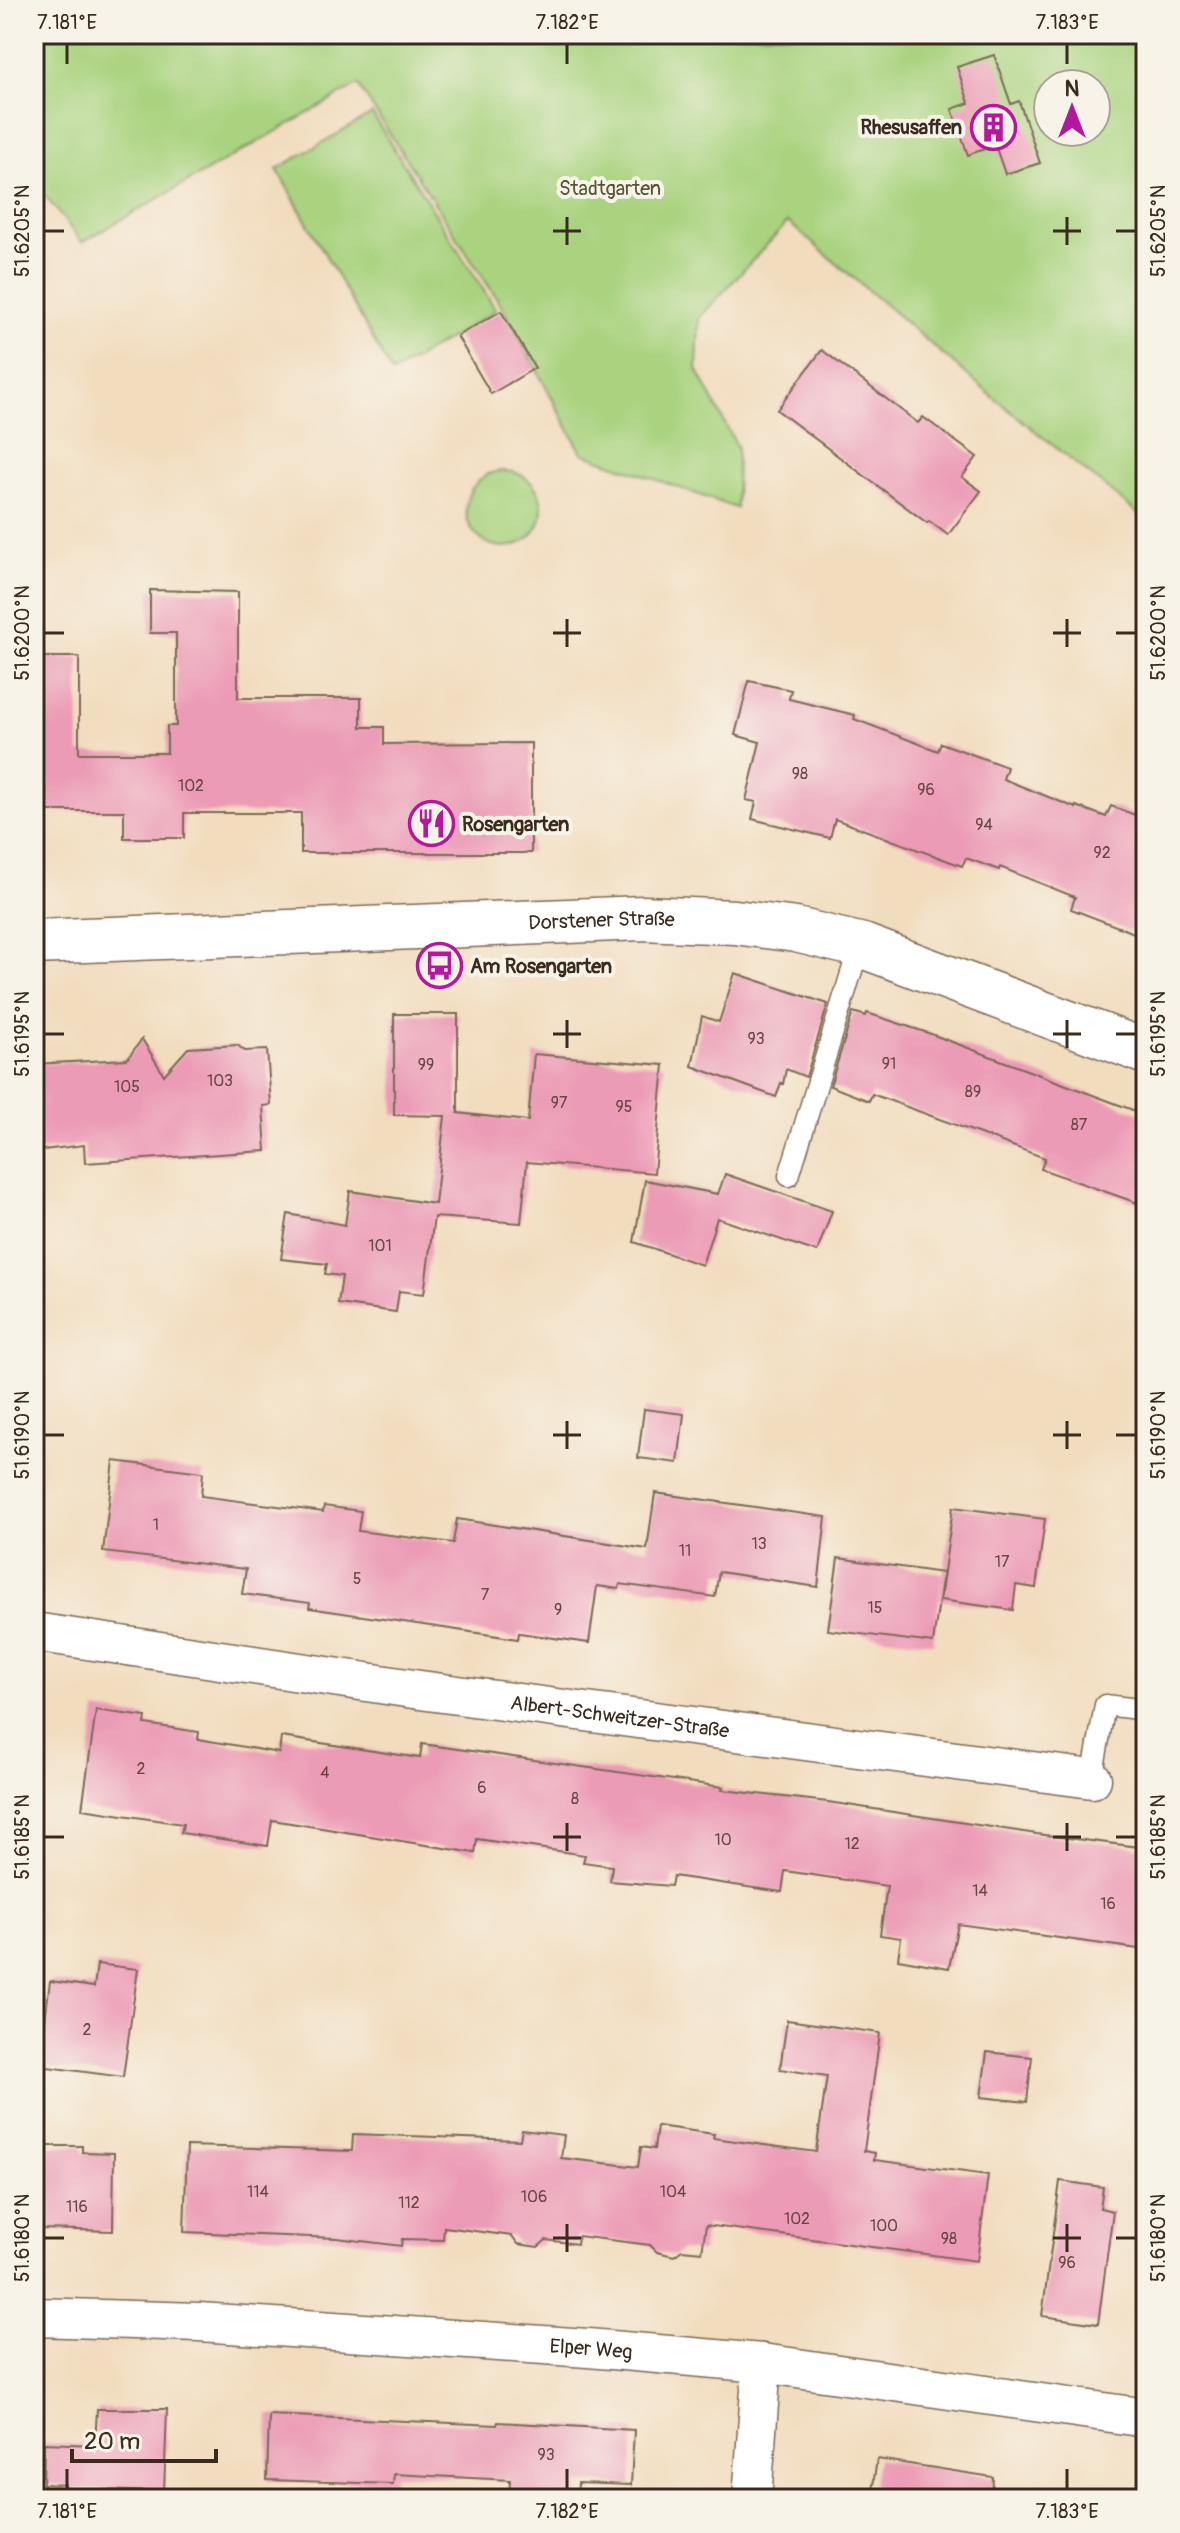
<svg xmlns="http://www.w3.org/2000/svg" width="1180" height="2533" font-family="Pangolin,sans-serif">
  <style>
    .green { fill: #a9d37f; stroke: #727e4e; stroke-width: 2; fill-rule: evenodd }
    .building { fill: #ec9bb6 }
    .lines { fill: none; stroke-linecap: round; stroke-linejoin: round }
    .lane-casing { stroke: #7b6856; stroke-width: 23 }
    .street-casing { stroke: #7b6856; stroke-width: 41 }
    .secondary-casing { stroke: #7b6856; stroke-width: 47 }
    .lane { stroke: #fff; stroke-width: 20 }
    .street { stroke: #fff; stroke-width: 38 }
    .secondary { stroke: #fff; stroke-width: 44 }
    .ticks { fill: none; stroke: #3b2a1e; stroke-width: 3 }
    .labels { text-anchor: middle; stroke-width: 8; stroke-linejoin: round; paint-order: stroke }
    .number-label { font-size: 16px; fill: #674644 }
    .poi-label { font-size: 20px; font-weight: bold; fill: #3b2a1e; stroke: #f7f3e8; text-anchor: start }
    .park-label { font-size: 20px; fill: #565436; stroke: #f7f3e8 }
    .street-label { font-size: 20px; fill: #3b2a1e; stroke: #f7f3e8 }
    .neatline { fill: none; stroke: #3b2a1e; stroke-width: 3 }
    .ticks-label { font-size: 20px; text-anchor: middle; fill: #3b2a1e }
  </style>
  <rect width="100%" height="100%" fill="#f7f3e8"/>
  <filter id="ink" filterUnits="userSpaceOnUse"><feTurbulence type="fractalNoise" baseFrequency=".0125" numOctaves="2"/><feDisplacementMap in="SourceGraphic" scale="16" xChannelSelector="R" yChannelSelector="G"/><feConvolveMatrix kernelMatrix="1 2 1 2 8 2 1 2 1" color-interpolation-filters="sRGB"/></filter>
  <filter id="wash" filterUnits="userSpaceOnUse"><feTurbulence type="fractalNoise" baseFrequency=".006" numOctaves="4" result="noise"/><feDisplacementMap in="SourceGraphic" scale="32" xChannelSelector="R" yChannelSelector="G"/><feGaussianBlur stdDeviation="1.8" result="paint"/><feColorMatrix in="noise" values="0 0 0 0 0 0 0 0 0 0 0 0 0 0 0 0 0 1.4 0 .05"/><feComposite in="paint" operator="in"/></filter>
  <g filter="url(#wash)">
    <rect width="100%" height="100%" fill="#f2dcbe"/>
    <g class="green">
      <path d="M 34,34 L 1146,34 L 1146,520 L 993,397 L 788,222 L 699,318 L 697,369 L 737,447 L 736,508 L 582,453 L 503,308 L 358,85 L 82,242 L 34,182 ZM 1048,84 L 1096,84 L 1096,132 L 1048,132 Z"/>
      <path d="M 372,114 L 496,310 L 392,373 L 277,169 Z"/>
      <circle cx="504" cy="509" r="38"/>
    </g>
    <g id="blocks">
      <g class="building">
        <path d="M 994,55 L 1011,104 L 1019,101 L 1040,163 L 1005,174 L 995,145 L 968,155 L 952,109 L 969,103 L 957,67 Z"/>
        <path d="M 501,311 L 535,368 L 491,394 L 457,336 Z"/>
        <path d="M 822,350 L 918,423 L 923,417 L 977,457 L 962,477 L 981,491 L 948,535 L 929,521 L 927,523 L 777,410 Z"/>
        <path d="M 150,590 L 238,592 L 238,698 L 361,698 L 361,727 L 384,727 L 384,744 L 531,743 L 531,853 L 301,853 L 301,813 L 184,813 L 184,838 L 124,838 L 124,811 L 34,811 L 34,657 L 79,657 L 79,753 L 167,753 L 167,726 L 176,726 L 176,633 L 150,633 Z"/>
        <path d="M 749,681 L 791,690 L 789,699 L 855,715 L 854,719 L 938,751 L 941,743 L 1007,767 L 1003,779 L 1076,808 L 1076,806 L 1106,817 L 1111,806 L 1146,819 L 1146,905 L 1134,933 L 1071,909 L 1075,897 L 1000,867 L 999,870 L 966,858 L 962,866 L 835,819 L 830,838 L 752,819 L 756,802 L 746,800 L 760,742 L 735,735 Z"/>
        <path d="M 735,973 L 828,1004 L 806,1077 L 786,1069 L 783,1084 L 781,1083 L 776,1097 L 692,1066 L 702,1016 L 719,1022 Z"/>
        <path d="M 853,1012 L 866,1016 L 867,1013 L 931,1034 L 1146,1115 L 1146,1206 L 1041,1169 L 1045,1158 L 872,1094 L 869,1101 L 830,1086 Z"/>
        <path d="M 394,1014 L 458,1014 L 458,1113 L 528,1121 L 534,1054 L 664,1065 L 654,1173 L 527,1162 L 521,1223 L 434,1217 L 424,1294 L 399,1291 L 396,1312 L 338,1304 L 342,1276 L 325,1274 L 327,1264 L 281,1259 L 288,1214 L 345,1225 L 350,1191 L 435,1204 L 445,1116 L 394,1115 Z"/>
        <path d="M 142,1039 L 164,1075 L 188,1048 L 237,1045 L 245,1051 L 267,1050 L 271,1105 L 263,1106 L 266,1151 L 85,1163 L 84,1145 L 34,1151 L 34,1064 L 127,1059 Z"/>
        <path d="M 725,1174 L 832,1211 L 817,1252 L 717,1218 L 702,1265 L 634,1242 L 645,1180 L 718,1194 Z"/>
        <path d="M 644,1409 L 684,1414 L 678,1463 L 638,1458 Z"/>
        <path d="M 114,1461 L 203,1472 L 201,1496 L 323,1512 L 324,1506 L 361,1511 L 358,1531 L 453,1543 L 457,1519 L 647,1549 L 655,1493 L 826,1517 L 818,1587 L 719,1572 L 715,1597 L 620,1584 L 619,1589 L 597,1586 L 589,1643 L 519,1633 L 518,1639 L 309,1608 L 310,1603 L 242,1594 L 246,1569 L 103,1552 Z"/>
        <path d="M 953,1507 L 1045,1519 L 1036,1588 L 1016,1585 L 1013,1610 L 940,1600 Z"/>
        <path d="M 838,1558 L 943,1573 L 933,1643 L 828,1630 Z"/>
        <path d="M 96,1710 L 146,1717 L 145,1724 L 199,1732 L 198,1739 L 279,1753 L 281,1737 L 420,1758 L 422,1744 L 723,1787 L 722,1790 L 828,1802 L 1037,1834 L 1146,1848 L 1146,1950 L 958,1924 L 949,1968 L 898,1959 L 901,1938 L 880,1935 L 887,1886 L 785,1871 L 782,1892 L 673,1876 L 671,1886 L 610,1881 L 612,1866 L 583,1862 L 585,1855 L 477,1839 L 475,1853 L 272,1820 L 268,1846 L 181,1833 L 183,1824 L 82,1809 Z"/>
        <path d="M 97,1964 L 138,1969 L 123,2077 L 39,2066 L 50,1981 L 94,1987 Z"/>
        <path d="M 787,2020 L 880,2033 L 864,2151 L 875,2153 L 874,2160 L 988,2175 L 977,2261 L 706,2225 L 702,2252 L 682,2250 L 674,2256 L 657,2252 L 650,2245 L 578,2236 L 577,2244 L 546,2240 L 538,2247 L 518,2244 L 512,2236 L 444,2227 L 443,2240 L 402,2239 L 401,2246 L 337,2238 L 184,2232 L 187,2146 L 352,2151 L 353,2134 L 520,2140 L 522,2130 L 564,2135 L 561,2158 L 638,2167 L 641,2147 L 654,2149 L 657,2126 L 714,2134 L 713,2138 L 816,2152 L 827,2076 L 780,2069 Z"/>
        <path d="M 987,2052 L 1032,2057 L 1027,2102 L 981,2097 Z"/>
        <path d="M 34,2146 L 82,2146 L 82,2152 L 114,2153 L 113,2231 L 41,2229 L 42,2183 L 34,2183 Z"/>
        <path d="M 1060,2181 L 1103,2187 L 1100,2208 L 1113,2211 L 1098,2324 L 1042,2316 Z"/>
        <path d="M 97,2409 L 167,2409 L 164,2492 L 65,2489 L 65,2485 L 43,2484 L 44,2443 L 95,2445 Z"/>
        <path d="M 269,2415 L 497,2425 L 498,2422 L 634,2430 L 631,2485 L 578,2483 L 577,2499 L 528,2499 L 509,2498 L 510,2480 L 394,2474 L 393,2484 L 267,2480 Z"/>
        <path d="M 877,2459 L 993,2477 L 992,2499 L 871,2499 Z"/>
      </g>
    </g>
  </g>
  <g filter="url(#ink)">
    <use href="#blocks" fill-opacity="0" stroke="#7b6856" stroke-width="2"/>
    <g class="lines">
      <defs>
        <g id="lane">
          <path d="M 789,1176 L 853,967 L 863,946"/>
          <path d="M 1092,1779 L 1105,1705 L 1146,1710"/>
        </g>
        <g id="street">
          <path id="s1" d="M 34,1632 L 420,1690 L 1092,1779"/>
          <path id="s2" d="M 34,2317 L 199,2322 L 588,2348 L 762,2363 L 1146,2418"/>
          <path d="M 752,2499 L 762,2363"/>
        </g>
        <g id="secondary">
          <path id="s3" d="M 34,942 L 643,918 L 735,922 L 796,930 L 863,946 L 1146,1052"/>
        </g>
      </defs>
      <use href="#lane" class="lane-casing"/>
      <use href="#street" class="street-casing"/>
      <use href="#secondary" class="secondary-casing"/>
      <use href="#lane" class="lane"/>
      <use href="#street" class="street"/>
      <use href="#secondary" class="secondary"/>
    </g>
  </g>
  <path class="ticks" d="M 67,44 L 67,64M 567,44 L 567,64M 1067,44 L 1067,64M 567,217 L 567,245M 1067,217 L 1067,245M 44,231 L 64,231M 553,231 L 581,231M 1053,231 L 1081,231M 1116,231 L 1136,231M 567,619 L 567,647M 1067,619 L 1067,647M 44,633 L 64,633M 553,633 L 581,633M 1053,633 L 1081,633M 1116,633 L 1136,633M 567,1020 L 567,1048M 1067,1020 L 1067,1048M 44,1034 L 64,1034M 553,1034 L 581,1034M 1053,1034 L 1081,1034M 1116,1034 L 1136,1034M 567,1421 L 567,1449M 1067,1421 L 1067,1449M 44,1435 L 64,1435M 553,1435 L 581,1435M 1053,1435 L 1081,1435M 1116,1435 L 1136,1435M 567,1823 L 567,1851M 1067,1823 L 1067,1851M 44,1837 L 64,1837M 553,1837 L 581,1837M 1053,1837 L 1081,1837M 1116,1837 L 1136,1837M 567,2224 L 567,2252M 1067,2224 L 1067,2252M 44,2238 L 64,2238M 553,2238 L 581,2238M 1053,2238 L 1081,2238M 1116,2238 L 1136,2238M 67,2469 L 67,2489M 567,2469 L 567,2489M 1067,2469 L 1067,2489"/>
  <defs>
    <symbol id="building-ring" viewBox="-11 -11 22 22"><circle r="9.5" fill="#f7f3e8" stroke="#b5179e" stroke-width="1.5"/><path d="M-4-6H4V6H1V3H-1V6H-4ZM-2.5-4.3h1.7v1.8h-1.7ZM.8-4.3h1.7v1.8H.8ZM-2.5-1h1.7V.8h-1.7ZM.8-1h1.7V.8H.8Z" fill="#b5179e"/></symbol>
    <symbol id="restaurant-ring" viewBox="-11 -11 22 22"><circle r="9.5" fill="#f7f3e8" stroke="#b5179e" stroke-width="1.5"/><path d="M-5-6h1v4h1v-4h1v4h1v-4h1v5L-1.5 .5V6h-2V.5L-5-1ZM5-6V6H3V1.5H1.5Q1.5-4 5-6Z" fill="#b5179e"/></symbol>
    <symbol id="bus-ring" viewBox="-11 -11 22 22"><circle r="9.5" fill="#f7f3e8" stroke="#b5179e" stroke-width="1.5"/><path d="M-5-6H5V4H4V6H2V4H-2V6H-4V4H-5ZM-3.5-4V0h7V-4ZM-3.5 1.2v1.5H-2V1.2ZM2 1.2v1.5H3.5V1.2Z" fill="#b5179e"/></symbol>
  </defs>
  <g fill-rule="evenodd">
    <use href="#building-ring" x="968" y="102" width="51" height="51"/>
    <use href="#restaurant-ring" x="406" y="798" width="51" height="51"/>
    <use href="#bus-ring" x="414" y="940" width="51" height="51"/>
  </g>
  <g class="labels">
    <g class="number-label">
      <text x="800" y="779">98</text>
      <text x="191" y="791">102</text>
      <text x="926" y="795">96</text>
      <text x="984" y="830">94</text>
      <text x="1102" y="858">92</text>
      <text x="756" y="1044">93</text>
      <text x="889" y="1069">91</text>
      <text x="426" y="1070">99</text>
      <text x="220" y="1086">103</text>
      <text x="127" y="1092">105</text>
      <text x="973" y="1097">89</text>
      <text x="559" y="1108">97</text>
      <text x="624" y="1112">95</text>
      <text x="1079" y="1130">87</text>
      <text x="380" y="1251">101</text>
      <text x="156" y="1530">1</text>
      <text x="759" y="1549">13</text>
      <text x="685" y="1556">11</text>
      <text x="1002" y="1567">17</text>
      <text x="357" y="1584">5</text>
      <text x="485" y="1600">7</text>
      <text x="875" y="1613">15</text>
      <text x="558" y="1615">9</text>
      <text x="141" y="1774">2</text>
      <text x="325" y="1778">4</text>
      <text x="482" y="1793">6</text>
      <text x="575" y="1804">8</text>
      <text x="723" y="1845">10</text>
      <text x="852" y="1849">12</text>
      <text x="980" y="1896">14</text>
      <text x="1108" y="1909">16</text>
      <text x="87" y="2035">2</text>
      <text x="258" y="2197">114</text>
      <text x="673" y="2197">104</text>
      <text x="534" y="2202">106</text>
      <text x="409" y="2208">112</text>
      <text x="77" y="2212">116</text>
      <text x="797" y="2224">102</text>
      <text x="884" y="2231">100</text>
      <text x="949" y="2244">98</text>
      <text x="1067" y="2268">96</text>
      <text x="546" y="2460">93</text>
    </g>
    <g class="poi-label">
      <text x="962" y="134" text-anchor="end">Rhesusaffen</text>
      <text x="462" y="831">Rosengarten</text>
      <text x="470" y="973">Am Rosengarten</text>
    </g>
    <g class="park-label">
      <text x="610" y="195">Stadtgarten</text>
    </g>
    <g class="street-label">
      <text dy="7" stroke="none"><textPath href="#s3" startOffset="568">Dorstener Straße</textPath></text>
      <text dy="7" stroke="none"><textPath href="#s1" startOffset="592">Albert-Schweitzer-Straße</textPath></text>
      <text dy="7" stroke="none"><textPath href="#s2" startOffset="558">Elper Weg</textPath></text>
    </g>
  </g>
  <rect width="1180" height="2533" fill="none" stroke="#f7f3e8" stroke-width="88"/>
  <g transform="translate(1072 108)"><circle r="38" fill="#f7f3e8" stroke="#aca397" stroke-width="2"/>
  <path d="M0-6L14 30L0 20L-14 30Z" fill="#b5179e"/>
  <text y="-12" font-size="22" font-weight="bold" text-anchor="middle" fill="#3b2a1e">N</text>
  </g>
  <path d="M72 2449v12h144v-12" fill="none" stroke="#3b2a1e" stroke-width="4"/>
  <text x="84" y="2449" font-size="24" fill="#3b2a1e" stroke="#f7f3e8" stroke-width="6" paint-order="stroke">20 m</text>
  <rect x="44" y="44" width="1092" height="2445" class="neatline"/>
  <g class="ticks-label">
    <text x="67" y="29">7.181°E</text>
    <text x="567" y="29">7.182°E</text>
    <text x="1067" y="29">7.183°E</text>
    <text transform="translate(22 231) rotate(-90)" y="7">51.6205°N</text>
    <text transform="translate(1158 231) rotate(-90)" y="7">51.6205°N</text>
    <text transform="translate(22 633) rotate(-90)" y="7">51.6200°N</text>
    <text transform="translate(1158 633) rotate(-90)" y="7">51.6200°N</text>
    <text transform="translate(22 1034) rotate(-90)" y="7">51.6195°N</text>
    <text transform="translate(1158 1034) rotate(-90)" y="7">51.6195°N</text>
    <text transform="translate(22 1435) rotate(-90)" y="7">51.6190°N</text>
    <text transform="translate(1158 1435) rotate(-90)" y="7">51.6190°N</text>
    <text transform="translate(22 1837) rotate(-90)" y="7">51.6185°N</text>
    <text transform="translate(1158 1837) rotate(-90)" y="7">51.6185°N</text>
    <text transform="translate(22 2238) rotate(-90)" y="7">51.6180°N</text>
    <text transform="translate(1158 2238) rotate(-90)" y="7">51.6180°N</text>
    <text x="67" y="2518">7.181°E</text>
    <text x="567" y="2518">7.182°E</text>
    <text x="1067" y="2518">7.183°E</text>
  </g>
</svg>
